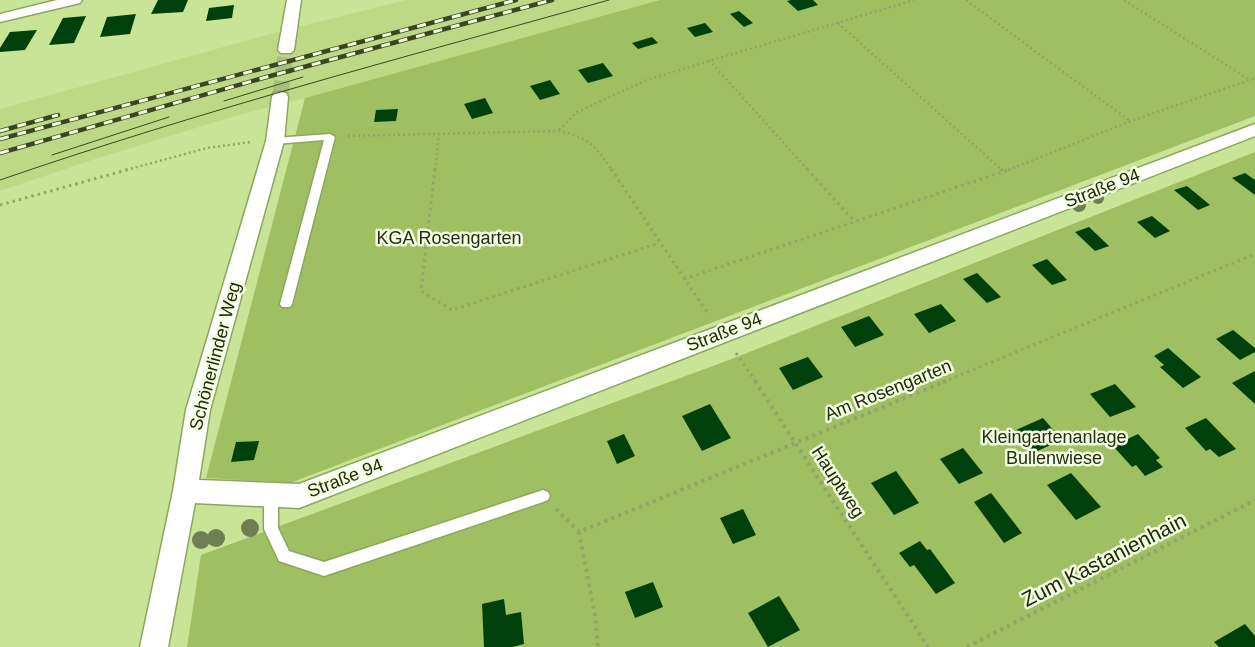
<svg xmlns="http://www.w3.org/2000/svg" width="1255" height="647" font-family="Helvetica,sans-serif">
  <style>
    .built { fill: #bcda86 }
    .green { fill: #9fbf63 }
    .building { fill: #00400b }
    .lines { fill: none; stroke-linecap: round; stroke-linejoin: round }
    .street-tunnel { stroke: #a6bf7b; stroke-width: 16; stroke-dasharray: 16 8; stroke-linecap: butt }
    .lane-casing { stroke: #8ca75c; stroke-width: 3 }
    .street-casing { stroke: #8ca75c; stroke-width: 3 }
    .path-far2 { stroke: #90a668; stroke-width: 2.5; stroke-dasharray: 2 3; stroke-linecap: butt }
    .path-far1 { stroke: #90a668; stroke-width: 3; stroke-dasharray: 2.5 4; stroke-linecap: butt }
    .path { stroke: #90a668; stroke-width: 4; stroke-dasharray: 3 4.5; stroke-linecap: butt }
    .lane { fill: #fff; fill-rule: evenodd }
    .street { fill: #fff; fill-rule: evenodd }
    .tram { stroke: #3a4620; stroke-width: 1 }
    .rail-casing { stroke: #3a4620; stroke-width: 4.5 }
    .rail { stroke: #f2fee0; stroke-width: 3; stroke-dasharray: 9; stroke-linecap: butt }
    .tree { fill: #6e7f51 }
    .labels { text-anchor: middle; stroke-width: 5; stroke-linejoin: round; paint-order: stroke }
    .street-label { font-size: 18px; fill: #202a0b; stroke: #f2fee0 }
    .park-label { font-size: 18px; fill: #252d17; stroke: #f2fee0 }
    .near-street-label { font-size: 21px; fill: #202a0b; stroke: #f2fee0 }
  </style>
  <rect width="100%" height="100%" fill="#c8e497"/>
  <path class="built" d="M 406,0 L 660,0 L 305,98 L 238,115 L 92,160 L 0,191 L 0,109 L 274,33 Z"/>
  <g class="green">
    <path d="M 660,0 L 1255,0 L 1255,116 L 290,483 L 206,478 L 305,98 Z"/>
    <path d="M 1255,152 L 1255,647 L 187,647 L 201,555 L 729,360 Z"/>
  </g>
  <g class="building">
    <path d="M 158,0 L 188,0 L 183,12 L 151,14 Z"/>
    <path d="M 791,0 L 813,0 L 818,5 L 798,11 L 787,1 Z"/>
    <path d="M 234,5 L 232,18 L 206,21 L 209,8 Z"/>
    <path d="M 739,11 L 753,23 L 744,27 L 730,14 Z"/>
    <path d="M 136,14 L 130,34 L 100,37 L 107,17 Z"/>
    <path d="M 86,16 L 74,43 L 49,45 L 63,18 Z"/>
    <path d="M 705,23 L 713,32 L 695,37 L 687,28 Z"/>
    <path d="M 37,30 L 25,50 L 0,52 L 0,48 L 10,32 Z"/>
    <path d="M 652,37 L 658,43 L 638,49 L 632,43 Z"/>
    <path d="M 603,63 L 613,76 L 588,83 L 578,70 Z"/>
    <path d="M 550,80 L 560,94 L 540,100 L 530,86 Z"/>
    <path d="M 485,98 L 493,113 L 472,119 L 464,104 Z"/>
    <path d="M 398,109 L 396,121 L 374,122 L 376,110 Z"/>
    <path d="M 1245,173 L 1255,180 L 1255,195 L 1232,178 Z"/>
    <path d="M 1187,186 L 1210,205 L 1198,210 L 1174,190 Z"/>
    <path d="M 1152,216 L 1170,231 L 1155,238 L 1137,222 Z"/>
    <path d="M 1089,227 L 1109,246 L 1095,251 L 1075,232 Z"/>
    <path d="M 1047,259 L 1067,280 L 1052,285 L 1032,265 Z"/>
    <path d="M 977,273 L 1001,297 L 987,303 L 963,279 Z"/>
    <path d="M 941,304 L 956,321 L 929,333 L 914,314 Z"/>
    <path d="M 869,316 L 884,335 L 855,347 L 841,327 Z"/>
    <path d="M 1233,330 L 1255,348 L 1255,352 L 1240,360 L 1216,339 Z"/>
    <path d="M 1168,348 L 1201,377 L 1183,388 L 1160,367 L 1164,365 L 1154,356 Z"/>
    <path d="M 808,357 L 823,377 L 793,390 L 779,368 Z"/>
    <path d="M 1255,371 L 1255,404 L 1232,383 Z"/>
    <path d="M 1115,384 L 1136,407 L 1110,417 L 1090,394 Z"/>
    <path d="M 710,404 L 731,438 L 702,451 L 682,416 Z"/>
    <path d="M 1043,418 L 1062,440 L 1033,453 L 1014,431 Z"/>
    <path d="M 1206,418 L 1236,449 L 1219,457 L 1210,449 L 1206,451 L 1185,428 Z"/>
    <path d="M 624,434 L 635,456 L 617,464 L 607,441 Z"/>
    <path d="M 1138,434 L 1160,458 L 1156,460 L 1163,467 L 1145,476 L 1136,465 L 1132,467 L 1113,446 Z"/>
    <path d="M 259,441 L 254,460 L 231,462 L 236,442 Z"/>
    <path d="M 963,448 L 983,473 L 959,484 L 940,459 Z"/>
    <path d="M 896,471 L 919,503 L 894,515 L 871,483 Z"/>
    <path d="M 1071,473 L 1101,507 L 1076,520 L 1047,485 Z"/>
    <path d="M 991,493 L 1022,533 L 1004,543 L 974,502 Z"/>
    <path d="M 743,509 L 756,535 L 733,544 L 720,518 Z"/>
    <path d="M 920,541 L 927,550 L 930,549 L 955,583 L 936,594 L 914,565 L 910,567 L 899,553 Z"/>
    <path d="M 653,582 L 663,607 L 635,618 L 625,592 Z"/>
    <path d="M 779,596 L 800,630 L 768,647 L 748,613 Z"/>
    <path d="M 504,599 L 506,615 L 521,612 L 524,644 L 512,647 L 484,647 L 482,604 Z"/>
    <path d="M 1245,624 L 1255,636 L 1255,647 L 1219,647 L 1214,642 Z"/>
  </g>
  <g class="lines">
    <path class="street-tunnel" d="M 280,97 L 286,50"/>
    <defs>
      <g id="lane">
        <path d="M 330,134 L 335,137 L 292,304 L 290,307 L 282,307 L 280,304 L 324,140 L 275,144 L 270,141 L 275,138 Z"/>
        <path d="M 271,488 L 276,490 L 278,494 L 278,528 L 289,551 L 324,562 L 543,490 L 548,492 L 550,496 L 548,500 L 543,502 L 324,576 L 279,561 L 264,529 L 264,494 L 266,490 Z"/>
      </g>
      <g id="street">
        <path d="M 57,0 L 82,0 L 80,3 L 0,22 L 0,14 Z"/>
        <path d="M 287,0 L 301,0 L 294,50 L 291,53 L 281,53 L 278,50 Z"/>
        <path d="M 280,92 L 286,93 L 288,97 L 284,141 L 210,410 L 199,480 L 299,484 L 1255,124 L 1255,136 L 299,508 L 195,503 L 168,647 L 140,647 L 173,491 L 186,410 L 266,141 L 272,97 L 274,93 Z"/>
      </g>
    </defs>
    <use href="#lane" class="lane-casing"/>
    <use href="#street" class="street-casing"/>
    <g class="path-far2">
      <path d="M 966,0 L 1130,121"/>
      <path d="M 1124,0 L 1250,80"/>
      <path d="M 838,23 L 1002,170"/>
      <path d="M 709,60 L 808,170"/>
      <path d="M 559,130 L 577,112 L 649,79 L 914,0"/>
      <path d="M 348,136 L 559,131 C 589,137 595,146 612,170"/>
      <path d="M 126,170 L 207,148 L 251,142"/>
      <path d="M 435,170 L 439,134"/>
      <path d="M 1008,170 L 1131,121 L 1255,78"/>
    </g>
    <g class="path-far1">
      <path d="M 435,169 L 421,291 L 452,310 L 659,243"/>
      <path d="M 611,169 L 709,315"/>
      <path d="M 807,169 L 854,221"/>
      <path d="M 1001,169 L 1004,172"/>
      <path d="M 0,205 L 130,169"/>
      <path d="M 684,279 L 1011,169"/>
      <path d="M 736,353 L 756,382"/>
      <path d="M 943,382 L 1255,254"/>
    </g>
    <g class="path">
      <path d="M 755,381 L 928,647"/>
      <path d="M 556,509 L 579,532 L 946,381"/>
      <path d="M 579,532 L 595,615 L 598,647"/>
      <path d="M 967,647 L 1255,500"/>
    </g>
    <use href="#lane" class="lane"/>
    <use href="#street" class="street"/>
    <g class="tram">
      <path d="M 224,101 L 303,77"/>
      <path d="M 52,155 L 169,117"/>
      <path d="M 0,180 C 200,111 405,57 609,0"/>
    </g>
    <defs>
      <g id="rail">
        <path d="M 0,131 L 58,115"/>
        <path d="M 0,139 L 516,0"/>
        <path d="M 0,153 L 263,78 L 552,0"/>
      </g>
    </defs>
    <use href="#rail" class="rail-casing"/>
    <use href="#rail" class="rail"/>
  </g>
  <g class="tree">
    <circle cx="1098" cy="198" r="6"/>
    <circle cx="1079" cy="205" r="7"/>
    <circle cx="250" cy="528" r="9"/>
    <circle cx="216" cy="538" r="9"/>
    <circle cx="201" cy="540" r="9"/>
  </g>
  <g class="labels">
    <g class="street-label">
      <text transform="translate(1102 188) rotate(-21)" y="6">Straße 94</text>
      <text transform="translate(724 332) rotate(-21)" y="6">Straße 94</text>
      <text transform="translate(215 356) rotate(-75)" y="6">Schönerlinder Weg</text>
      <text transform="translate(888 390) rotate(-22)" y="6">Am Rosengarten</text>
      <text transform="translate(345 478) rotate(-21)" y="6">Straße 94</text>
      <text transform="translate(838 482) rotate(57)" y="6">Hauptweg</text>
    </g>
    <g class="park-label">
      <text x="449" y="244">KGA Rosengarten</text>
      <text x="1054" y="443">Kleingartenanlage<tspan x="1054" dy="21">Bullenwiese</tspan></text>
    </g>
    <g class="near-street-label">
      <text transform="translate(1104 560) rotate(-27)" y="7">Zum Kastanienhain</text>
    </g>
  </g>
</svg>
